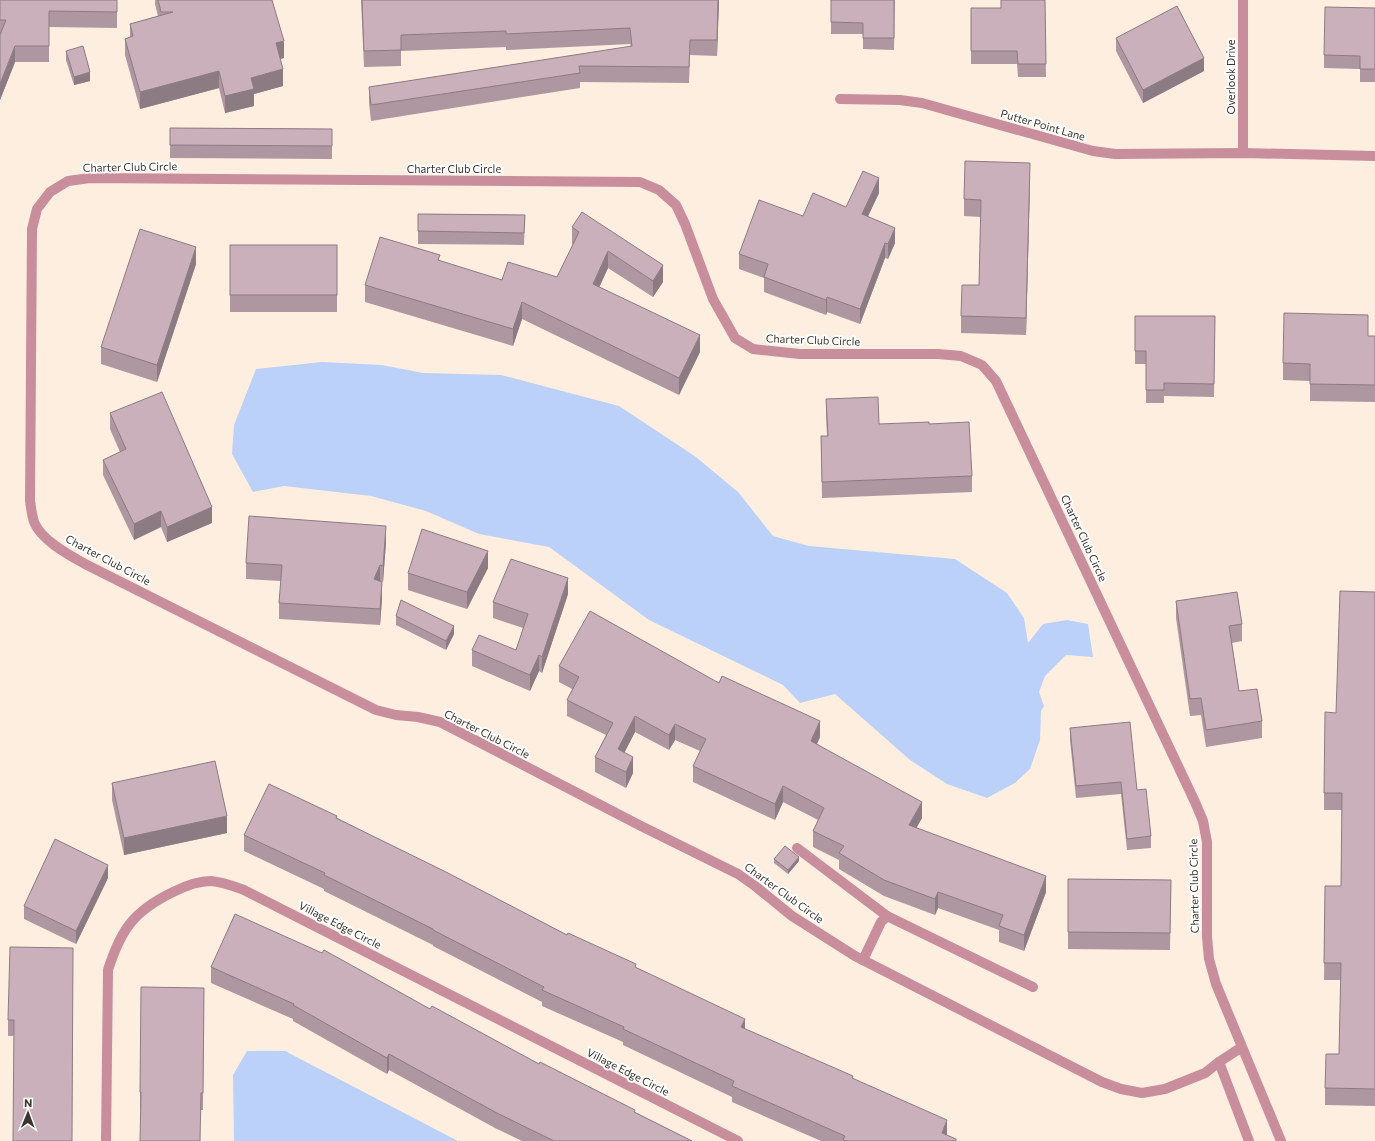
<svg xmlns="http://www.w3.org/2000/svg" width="1375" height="1141" font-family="Commissioner,sans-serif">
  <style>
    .water { fill: #bcd1f9 }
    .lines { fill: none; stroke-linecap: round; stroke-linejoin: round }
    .street { stroke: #c88e9c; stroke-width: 10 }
    .wall { fill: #ae97a1 }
    .shaded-wall { fill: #8d7b83 }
    .building { fill: #cab0bb; stroke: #8d7b83 }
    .labels { text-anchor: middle; stroke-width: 4; stroke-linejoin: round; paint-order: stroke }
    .street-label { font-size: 11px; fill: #3c352d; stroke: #fff }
  </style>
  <rect width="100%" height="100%" fill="#feeee0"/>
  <g class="water">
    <path d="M 322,362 L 382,365 L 423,373 L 501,375 L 619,406 L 696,457 L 738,492 L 773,536 L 809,546 L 955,559 L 1007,593 L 1024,618 L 1028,643 L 1043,624 L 1067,620 L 1088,624 L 1093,657 L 1066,655 L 1045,676 L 1039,692 L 1044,706 L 1041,711 L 1040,740 L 1030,769 L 1015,783 L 987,798 L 947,784 L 910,760 L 835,694 L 800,703 L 783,685 L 649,620 L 549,547 L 479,534 L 426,511 L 371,496 L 284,486 L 253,492 L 232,454 L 234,425 L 256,369 Z"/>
    <path d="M 247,1051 L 285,1051 L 458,1141 L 234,1141 L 233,1075 Z"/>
  </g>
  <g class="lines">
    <g class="street">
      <path d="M 1243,0 L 1243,153"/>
      <path d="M 840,99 L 900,100 L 922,103 L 1093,151 L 1115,154 L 1243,153 L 1375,156"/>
      <path d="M 797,848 L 887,916"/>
      <path d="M 863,960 L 881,922 L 887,916 L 1033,987"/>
      <path d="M 1242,1047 L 1219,1062 L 1205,1073 L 1165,1089 L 1142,1093 L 1121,1089 L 1102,1082 L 855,956 L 792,916 L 755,886 L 738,874 L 641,826 L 440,722 L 418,717 L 396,715 L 376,710 L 85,564 C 69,555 41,540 34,522 C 32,516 31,508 30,501 L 32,229 L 37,209 L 50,192 L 68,181 L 90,178 L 640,182 L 659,190 L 676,205 L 685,224 L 713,299 L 735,338 L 753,349 L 800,354 L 938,354 L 961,356 L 982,365 L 996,381 L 1195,802 L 1203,821 L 1207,842 L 1207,937 L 1209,959 L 1216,984 L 1281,1141"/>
      <path d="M 1219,1062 L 1249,1141"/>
      <path d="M 106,1141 L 108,970 C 121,929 134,911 173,892 C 185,886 198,881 211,881 C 223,882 233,886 244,890 L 738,1141"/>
    </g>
  </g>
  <g class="wall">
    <path d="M 0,0 L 117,0 L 117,28 L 49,27 L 49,62 L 15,62 L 0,100 Z"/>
    <path d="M 155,0 L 272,0 L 284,58 L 280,59 L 283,86 L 254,94 L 254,106 L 225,113 L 219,88 L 140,109 L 125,55 L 125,39 L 130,37 L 130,24 L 158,16 L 155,4 Z"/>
    <path d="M 361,0 L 719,0 L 717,56 L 690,55 L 689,83 L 580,82 L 580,88 L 371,121 L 369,103 L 369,87 L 631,47 L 630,44 L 506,50 L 506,47 L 401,51 L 401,66 L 364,67 Z"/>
    <path d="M 831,0 L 895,0 L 894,50 L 863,49 L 863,34 L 831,34 Z"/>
    <path d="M 1045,0 L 1046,77 L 1018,77 L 1017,64 L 971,64 L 971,8 L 1000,8 Z"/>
    <path d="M 1375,8 L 1375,82 L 1360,82 L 1360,69 L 1324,68 L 1324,55 Z"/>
    <path d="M 1116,38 L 1204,71 L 1143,103 L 1116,51 Z"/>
    <path d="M 66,51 L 90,81 L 74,85 L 66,60 Z"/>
    <path d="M 170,128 L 332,129 L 332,159 L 170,158 Z"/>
    <path d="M 1030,180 L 1026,335 L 961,333 L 961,316 L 979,285 L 981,217 L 964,216 L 964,199 Z"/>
    <path d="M 879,193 L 868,216 L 895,243 L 888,259 L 885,258 L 860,324 L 827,312 L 826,315 L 764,292 L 764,278 L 739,269 L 739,254 L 803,216 L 846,207 Z"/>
    <path d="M 418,214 L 525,215 L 524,245 L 418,244 Z"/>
    <path d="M 572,227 L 663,282 L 653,297 L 608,268 L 599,287 L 700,352 L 679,395 L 522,319 L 513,346 L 365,302 L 365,285 L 557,277 L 573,245 L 572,244 Z"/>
    <rect x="230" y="245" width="107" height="67"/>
    <path d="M 196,264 L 157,382 L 101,364 L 101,347 Z"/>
    <path d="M 1135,316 L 1215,316 L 1214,397 L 1164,396 L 1164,403 L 1146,403 L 1146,364 L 1135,364 Z"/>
    <path d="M 1368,336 L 1375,336 L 1375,402 L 1310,401 L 1310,381 L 1283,380 L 1283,363 Z"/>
    <path d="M 826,399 L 879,424 L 929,424 L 972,476 L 972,492 L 822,498 L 821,436 L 827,436 L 826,415 Z"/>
    <path d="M 110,413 L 212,523 L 167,542 L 161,527 L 134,540 L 103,475 L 103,460 L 120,452 L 110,429 Z"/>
    <path d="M 386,542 L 383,582 L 380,581 L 382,599 L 380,625 L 279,619 L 279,603 L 281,581 L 246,579 L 246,563 Z"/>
    <path d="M 488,568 L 467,609 L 408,590 L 408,573 Z"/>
    <path d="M 1375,592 L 1375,1106 L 1325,1105 L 1325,1088 L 1339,1054 L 1341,980 L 1324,980 L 1325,886 L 1341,886 L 1342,810 L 1324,810 L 1324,793 L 1336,713 Z"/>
    <path d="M 568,594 L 542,673 L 539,671 L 530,691 L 472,666 L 472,650 L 516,650 L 523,628 L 493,618 L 493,602 Z"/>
    <path d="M 1176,601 L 1242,624 L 1242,641 L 1232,643 L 1239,691 L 1262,721 L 1262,738 L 1206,747 L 1201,715 L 1190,716 L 1176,618 Z"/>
    <path d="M 396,616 L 454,634 L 446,650 L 396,625 Z"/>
    <path d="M 559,666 L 719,683 L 820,737 L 817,744 L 922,818 L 916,828 L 1046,892 L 1024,951 L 999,942 L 999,930 L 938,908 L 935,915 L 884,896 L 839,869 L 839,860 L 813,847 L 813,831 L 818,820 L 783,802 L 775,820 L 693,782 L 693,766 L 700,751 L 675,740 L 669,750 L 635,732 L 624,753 L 633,773 L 626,788 L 595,772 L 595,757 L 606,735 L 567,716 L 567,700 L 572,689 L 559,682 Z"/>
    <path d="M 1070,728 L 1137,790 L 1151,836 L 1151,848 L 1127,850 L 1121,794 L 1076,798 L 1070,740 Z"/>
    <path d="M 112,783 L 227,833 L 124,855 L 112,800 Z"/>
    <path d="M 337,818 L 567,935 L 636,968 L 745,1029 L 853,1079 L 956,1141 L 821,1141 L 732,1102 L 732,1097 L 623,1045 L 623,1042 L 542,1006 L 542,1002 L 433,946 L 433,945 L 324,891 L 324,889 L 244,851 L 244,835 Z"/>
    <path d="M 774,859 L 799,861 L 788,874 L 774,863 Z"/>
    <path d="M 108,878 L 76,944 L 24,919 L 24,906 Z"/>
    <path d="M 1068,879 L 1171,880 L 1170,950 L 1068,949 Z"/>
    <path d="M 73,948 L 13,1036 L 8,1036 L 8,1020 Z"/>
    <path d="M 211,967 L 430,1009 L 692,1141 L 522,1141 L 495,1128 L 389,1070 L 387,1074 L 293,1021 L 293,1019 L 211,983 Z"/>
    <path d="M 204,988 L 203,1110 L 140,1109 L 140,1092 Z"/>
  </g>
  <g class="shaded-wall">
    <path d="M 718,0 L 719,0 L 717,56 L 717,40 Z"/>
    <path d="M 284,41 L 284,58 L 276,60 L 276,43 Z"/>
    <path d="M 15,46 L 15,62 L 0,100 L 0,84 Z"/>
    <path d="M 1204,58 L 1204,71 L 1143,103 L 1143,90 Z"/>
    <path d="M 283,69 L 283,86 L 254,94 L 254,106 L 225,113 L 225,96 L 251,78 Z"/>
    <path d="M 219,71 L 219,88 L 140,109 L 140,92 Z"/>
    <path d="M 90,72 L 90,81 L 74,85 L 74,77 Z"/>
    <path d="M 1030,163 L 1030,180 L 1026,335 L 1026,318 Z"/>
    <path d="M 879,178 L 879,193 L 862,229 L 862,214 Z"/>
    <path d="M 895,228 L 895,243 L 888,259 L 888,244 Z"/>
    <path d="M 885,243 L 885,258 L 860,324 L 860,309 Z"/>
    <path d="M 196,247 L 196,264 L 157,382 L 157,365 Z"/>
    <path d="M 608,251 L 608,268 L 593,301 L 593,284 Z"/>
    <path d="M 663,265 L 663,282 L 653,297 L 653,281 Z"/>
    <path d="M 827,297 L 827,312 L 826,315 L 826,300 Z"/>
    <path d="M 522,302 L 522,319 L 513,346 L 513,329 Z"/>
    <path d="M 700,335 L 700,352 L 679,395 L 679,378 Z"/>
    <path d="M 212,507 L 212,523 L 167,542 L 167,527 Z"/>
    <path d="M 161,511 L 161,527 L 134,540 L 134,524 Z"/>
    <path d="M 386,526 L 386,542 L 383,582 L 383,566 Z"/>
    <path d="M 488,551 L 488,568 L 467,609 L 467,592 Z"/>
    <path d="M 380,565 L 380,581 L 374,595 L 374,579 Z"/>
    <path d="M 568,578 L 568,594 L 542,673 L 542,657 Z"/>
    <path d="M 382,582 L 382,599 L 380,625 L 380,609 Z"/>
    <path d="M 454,626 L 454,634 L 446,650 L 446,641 Z"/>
    <path d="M 539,655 L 539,671 L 530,691 L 530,675 Z"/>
    <path d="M 635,716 L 635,732 L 618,765 L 618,749 Z"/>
    <path d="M 820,721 L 820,737 L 811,757 L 811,741 Z"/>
    <path d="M 675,724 L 675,740 L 669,750 L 669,735 Z"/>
    <path d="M 633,757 L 633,773 L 626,788 L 626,772 Z"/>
    <path d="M 783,786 L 783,802 L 775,820 L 775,804 Z"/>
    <path d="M 922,802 L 922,818 L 909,841 L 909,825 Z"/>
    <path d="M 227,816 L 227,833 L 124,855 L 124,838 Z"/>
    <path d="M 799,857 L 799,861 L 788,874 L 788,870 Z"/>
    <path d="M 108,865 L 108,878 L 76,944 L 76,931 Z"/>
    <path d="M 1046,876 L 1046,892 L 1024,951 L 1024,935 Z"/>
    <path d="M 938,892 L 938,908 L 935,915 L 935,899 Z"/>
    <path d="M 745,1019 L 745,1035 L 741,1027 Z"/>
    <path d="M 389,1054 L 389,1070 L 387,1074 L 387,1058 Z"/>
    <path d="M 947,1120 L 947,1136 L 942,1133 Z"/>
  </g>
  <g class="building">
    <path d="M 0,0 L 117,0 L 117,12 L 49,11 L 49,46 L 15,46 L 0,84 L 0,35 L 6,20 L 0,20 Z"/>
    <path d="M 158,0 L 272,0 L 284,41 L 276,43 L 283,69 L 251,78 L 254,89 L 225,96 L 219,71 L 140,92 L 125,39 L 133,36 L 130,24 L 173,12 L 161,12 Z"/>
    <path d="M 362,0 L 718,0 L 717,40 L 690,40 L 689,67 L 579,66 L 580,73 L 371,105 L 369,87 L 632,46 L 630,28 L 506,34 L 506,31 L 401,35 L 401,50 L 364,51 Z"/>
    <path d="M 831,0 L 894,0 L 894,38 L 863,38 L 863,23 L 831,22 Z"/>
    <path d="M 1001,0 L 1045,0 L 1046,64 L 1018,64 L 1017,51 L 971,51 L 971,8 L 1001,8 Z"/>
    <path d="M 1177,6 L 1204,58 L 1143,90 L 1116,38 Z"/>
    <path d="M 1325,7 L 1375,8 L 1375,69 L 1360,69 L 1360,56 L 1324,55 Z"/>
    <path d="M 83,46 L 90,72 L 74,77 L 66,51 Z"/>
    <path d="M 170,128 L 332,129 L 332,146 L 170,145 Z"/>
    <path d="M 965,161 L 1030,163 L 1026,318 L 961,316 L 962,285 L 979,285 L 981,200 L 964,199 Z"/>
    <path d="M 863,171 L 879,178 L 862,214 L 895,228 L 888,244 L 885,243 L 860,309 L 827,297 L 826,300 L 764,277 L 768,264 L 739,254 L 759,200 L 803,216 L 813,193 L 846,207 Z"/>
    <path d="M 582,212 L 663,265 L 653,281 L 608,251 L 593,284 L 700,335 L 679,378 L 522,302 L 513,329 L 365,285 L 380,237 L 440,255 L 438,260 L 502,280 L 508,262 L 557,277 L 579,232 L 572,227 Z"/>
    <path d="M 418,214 L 525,215 L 524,233 L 418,231 Z"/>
    <path d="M 140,229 L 196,247 L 157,365 L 101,347 Z"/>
    <rect x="230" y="245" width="107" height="50"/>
    <path d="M 1284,313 L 1368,315 L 1368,336 L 1375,336 L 1375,385 L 1310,384 L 1310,364 L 1283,363 Z"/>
    <path d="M 1135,316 L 1215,316 L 1214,384 L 1164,383 L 1164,390 L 1146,390 L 1146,351 L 1135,351 Z"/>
    <path d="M 162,392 L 212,507 L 167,527 L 161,511 L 134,524 L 103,460 L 126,449 L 110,413 Z"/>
    <path d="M 878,397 L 879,424 L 929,422 L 929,424 L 969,422 L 972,476 L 822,482 L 821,436 L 828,436 L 826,399 Z"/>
    <path d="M 249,516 L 386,526 L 383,566 L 380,565 L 374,579 L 382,582 L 380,609 L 279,603 L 282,565 L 246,563 Z"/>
    <path d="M 422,529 L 488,551 L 467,592 L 408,573 Z"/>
    <path d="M 511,559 L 568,578 L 542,657 L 539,655 L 530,675 L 472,650 L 479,635 L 516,650 L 528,614 L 493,602 Z"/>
    <path d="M 1340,591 L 1375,592 L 1375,1089 L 1325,1088 L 1326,1054 L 1339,1054 L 1341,963 L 1324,963 L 1325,886 L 1341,886 L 1342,793 L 1324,793 L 1325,712 L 1336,713 Z"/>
    <path d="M 1237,592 L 1242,624 L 1229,626 L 1239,691 L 1257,689 L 1262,721 L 1206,730 L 1201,698 L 1190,699 L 1176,601 Z"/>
    <path d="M 401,600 L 454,626 L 446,641 L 396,616 Z"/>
    <path d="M 590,611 L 719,683 L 722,676 L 820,721 L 811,741 L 922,802 L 909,825 L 1046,876 L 1024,935 L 999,926 L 1003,915 L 938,892 L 935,899 L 884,880 L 839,853 L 844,846 L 813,831 L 824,808 L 783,786 L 775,804 L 693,766 L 706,739 L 675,724 L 669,735 L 635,716 L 618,749 L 633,757 L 626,772 L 595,757 L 613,723 L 567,700 L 579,677 L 559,666 Z"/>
    <path d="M 1130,722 L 1137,790 L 1146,789 L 1151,836 L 1127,839 L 1121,782 L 1076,786 L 1070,728 Z"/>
    <path d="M 215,761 L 227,816 L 124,838 L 112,783 Z"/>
    <path d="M 269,784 L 337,816 L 336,818 L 446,872 L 567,935 L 568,933 L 636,964 L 635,967 L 745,1019 L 741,1027 L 853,1076 L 852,1078 L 947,1120 L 942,1133 L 956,1139 L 956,1141 L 846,1141 L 843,1140 L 845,1136 L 732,1086 L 734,1081 L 623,1029 L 624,1027 L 542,990 L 544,987 L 433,930 L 433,929 L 324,875 L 325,873 L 244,835 Z"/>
    <path d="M 55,839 L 108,865 L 76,931 L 24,906 Z"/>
    <path d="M 785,846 L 799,857 L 788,870 L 774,859 Z"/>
    <path d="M 1068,879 L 1171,880 L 1170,933 L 1068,932 Z"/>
    <path d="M 235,914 L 322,953 L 324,950 L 430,1009 L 432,1006 L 539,1064 L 540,1062 L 635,1110 L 634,1112 L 692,1141 L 554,1141 L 495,1112 L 389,1054 L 387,1058 L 293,1005 L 294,1004 L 211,967 Z"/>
    <path d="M 10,947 L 73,948 L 72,1141 L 13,1141 L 14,1020 L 8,1020 Z"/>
    <path d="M 141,987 L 204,988 L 203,1093 L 201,1093 L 200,1141 L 140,1141 L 141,1092 L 140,1092 Z"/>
  </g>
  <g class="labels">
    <g class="street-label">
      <text transform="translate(1231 77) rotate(-90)" y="4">Overlook Drive</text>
      <text transform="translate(1043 125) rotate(16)" y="4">Putter Point Lane</text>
      <text transform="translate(130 167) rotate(-1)" y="4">Charter Club Circle</text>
      <text x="454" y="173">Charter Club Circle</text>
      <text transform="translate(813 340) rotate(2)" y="4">Charter Club Circle</text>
      <text transform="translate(1084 538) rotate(65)" y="4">Charter Club Circle</text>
      <text transform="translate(108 560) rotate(28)" y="4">Charter Club Circle</text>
      <text transform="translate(487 734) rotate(27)" y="4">Charter Club Circle</text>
      <text transform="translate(1194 886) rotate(-91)" y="4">Charter Club Circle</text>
      <text transform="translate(784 893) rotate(36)" y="4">Charter Club Circle</text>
      <text transform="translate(340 925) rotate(27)" y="4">Village Edge Circle</text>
      <text transform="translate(628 1072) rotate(27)" y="4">Village Edge Circle</text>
    </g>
  </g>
  <g transform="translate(28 1113) rotate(1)" stroke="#ffffff" stroke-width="3" paint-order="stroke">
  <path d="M0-3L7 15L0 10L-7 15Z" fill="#3c352d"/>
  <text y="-6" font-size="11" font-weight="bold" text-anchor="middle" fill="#3c352d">N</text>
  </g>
</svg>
